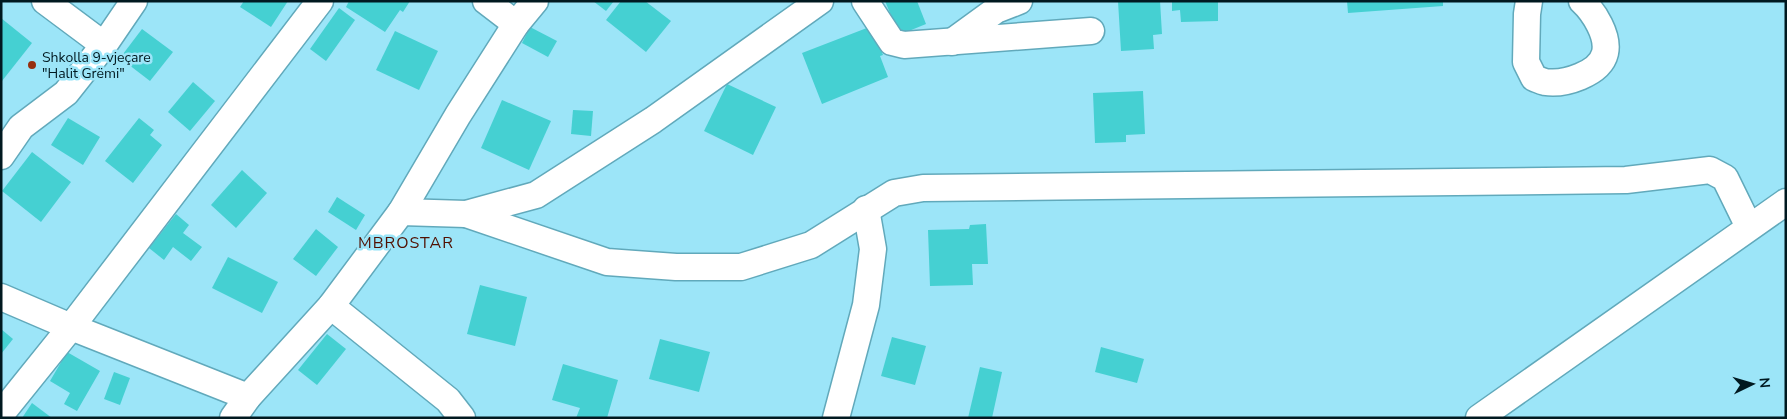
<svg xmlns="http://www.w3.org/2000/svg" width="1787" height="419" font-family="'Nunito Sans',sans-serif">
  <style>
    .building { fill: #45d0d2 }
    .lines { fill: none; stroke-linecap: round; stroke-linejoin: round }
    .minor-casing { stroke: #61a9bb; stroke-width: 29 }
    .minor { stroke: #fff; stroke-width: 26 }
    .poi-dot { fill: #962f0f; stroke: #9ce5f8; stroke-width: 2 }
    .labels { text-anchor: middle; stroke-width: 5; stroke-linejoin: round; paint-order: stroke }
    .poi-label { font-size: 14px; fill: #001920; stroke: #9ce5f8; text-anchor: start }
    .quarter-label { font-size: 16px; letter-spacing: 1px; fill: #500f00; stroke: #9ce5f8 }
  </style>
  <rect width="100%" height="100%" fill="#9ce5f8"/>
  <g class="building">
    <path d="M 244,1 L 288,1 L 271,27 L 240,7 Z"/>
    <path d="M 349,1 L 410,1 L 403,12 L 400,10 L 385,32 L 346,7 Z"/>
    <path d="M 593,1 L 614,1 L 606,11 Z"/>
    <path d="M 621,1 L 645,1 L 671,21 L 646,52 L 606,20 Z"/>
    <path d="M 885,1 L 917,1 L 926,24 L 899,35 Z"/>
    <path d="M 1118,1 L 1160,1 L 1162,34 L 1153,35 L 1154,49 L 1121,51 Z"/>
    <path d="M 1172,1 L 1218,1 L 1218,21 L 1181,22 L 1180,10 L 1172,11 Z"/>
    <path d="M 1347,1 L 1443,1 L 1443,6 L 1348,13 Z"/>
    <path d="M 339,8 L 355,20 L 326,61 L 310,49 Z"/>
    <path d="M 1,18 L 32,43 L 2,81 L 1,80 Z"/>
    <path d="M 872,26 L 883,55 L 880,56 L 888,77 L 822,104 L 802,53 Z"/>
    <path d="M 530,27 L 557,41 L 548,57 L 522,43 Z"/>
    <path d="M 142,29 L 173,52 L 150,81 L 120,58 Z"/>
    <path d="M 395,31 L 438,51 L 419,90 L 376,70 Z"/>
    <path d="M 193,82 L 215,101 L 190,131 L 168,112 Z"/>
    <path d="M 727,84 L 776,107 L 753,155 L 704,131 Z"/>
    <path d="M 1143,91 L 1145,134 L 1126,135 L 1126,142 L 1095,143 L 1093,93 Z"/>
    <path d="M 502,100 L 551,121 L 529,170 L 481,148 Z"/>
    <path d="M 573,110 L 593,111 L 591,136 L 571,134 Z"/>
    <path d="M 68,118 L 100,137 L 83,165 L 51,145 Z"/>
    <path d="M 139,118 L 154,130 L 150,135 L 162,145 L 133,183 L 105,161 Z"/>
    <path d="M 32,152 L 71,182 L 41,222 L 2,191 Z"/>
    <path d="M 242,170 L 267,193 L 236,228 L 211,205 Z"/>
    <path d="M 337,197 L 365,215 L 356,230 L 328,212 Z"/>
    <path d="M 176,214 L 189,225 L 183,233 L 202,247 L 191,261 L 173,247 L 164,260 L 149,248 Z"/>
    <path d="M 986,224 L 988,264 L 972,264 L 973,285 L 930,286 L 928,230 L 969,229 L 970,225 Z"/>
    <path d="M 316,229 L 338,247 L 316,276 L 293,259 Z"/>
    <path d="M 228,257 L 278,282 L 262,313 L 212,288 Z"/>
    <path d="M 480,285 L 527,297 L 515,346 L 467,334 Z"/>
    <path d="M 1,329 L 13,339 L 1,354 Z"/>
    <path d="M 327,334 L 346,349 L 317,385 L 298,370 Z"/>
    <path d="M 892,337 L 926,346 L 915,385 L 881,376 Z"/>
    <path d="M 660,339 L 710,352 L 699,392 L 649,379 Z"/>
    <path d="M 1101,347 L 1144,359 L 1137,383 L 1095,372 Z"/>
    <path d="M 67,352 L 100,371 L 77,411 L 64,404 L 70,393 L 50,381 Z"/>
    <path d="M 563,364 L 618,380 L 607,418 L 576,418 L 580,408 L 552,400 Z"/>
    <path d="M 980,367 L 1002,372 L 992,418 L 968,418 Z"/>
    <path d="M 114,372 L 130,378 L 120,405 L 104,399 Z"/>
    <path d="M 32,403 L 52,418 L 22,418 Z"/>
  </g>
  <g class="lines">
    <defs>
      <g id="minor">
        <path d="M 45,1 L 104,45"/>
        <path d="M 486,1 L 516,24"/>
        <path d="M 865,1 L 892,42 L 904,45 L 1091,31"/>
        <path d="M 1529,1 L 1527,14 L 1526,62 L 1534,78 C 1537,79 1541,81 1545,82 C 1564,85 1600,74 1605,53 C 1609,36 1594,12 1582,1"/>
        <path d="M 952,42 L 996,10 L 1019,1"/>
        <path d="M 1,156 L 21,127 L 66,93 L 104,45 L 134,1"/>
        <path d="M 401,212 L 466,214 L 536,195 L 653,120 L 820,1"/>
        <path d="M 466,214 L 607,262 L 676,267 L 741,267 L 811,245 L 894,193 L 923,188 L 1626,180 L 1710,170 L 1725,178 L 1749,227"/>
        <path d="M 1,297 L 71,327 L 248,397"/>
        <path d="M 331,306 L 448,400 L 462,418"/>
        <path d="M 1,414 L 71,327 L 320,1"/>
        <path d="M 233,418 L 248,397 L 331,306 L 401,212 L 458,115 L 516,24 L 535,1"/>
        <path d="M 836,418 L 866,305 L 873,249 L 866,209"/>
        <path d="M 1479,418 L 1786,202"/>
      </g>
    </defs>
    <use href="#minor" class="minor-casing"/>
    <use href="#minor" class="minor"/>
  </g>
  <circle class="poi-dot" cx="32" cy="65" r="5"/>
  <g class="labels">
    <g class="poi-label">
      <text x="42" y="62">Shkolla 9-vjeçare<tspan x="42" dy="16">"Halit Grëmi"</tspan></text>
    </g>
    <g class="quarter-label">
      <text x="406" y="248">MBROSTAR</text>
    </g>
  </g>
  <rect width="1787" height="419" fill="none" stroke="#001920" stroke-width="5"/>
  <g transform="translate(1752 384) rotate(85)" stroke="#9ce5f8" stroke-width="4" paint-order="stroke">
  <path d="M0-4L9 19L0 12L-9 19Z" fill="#001920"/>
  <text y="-8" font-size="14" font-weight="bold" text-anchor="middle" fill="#001920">N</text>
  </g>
</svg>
